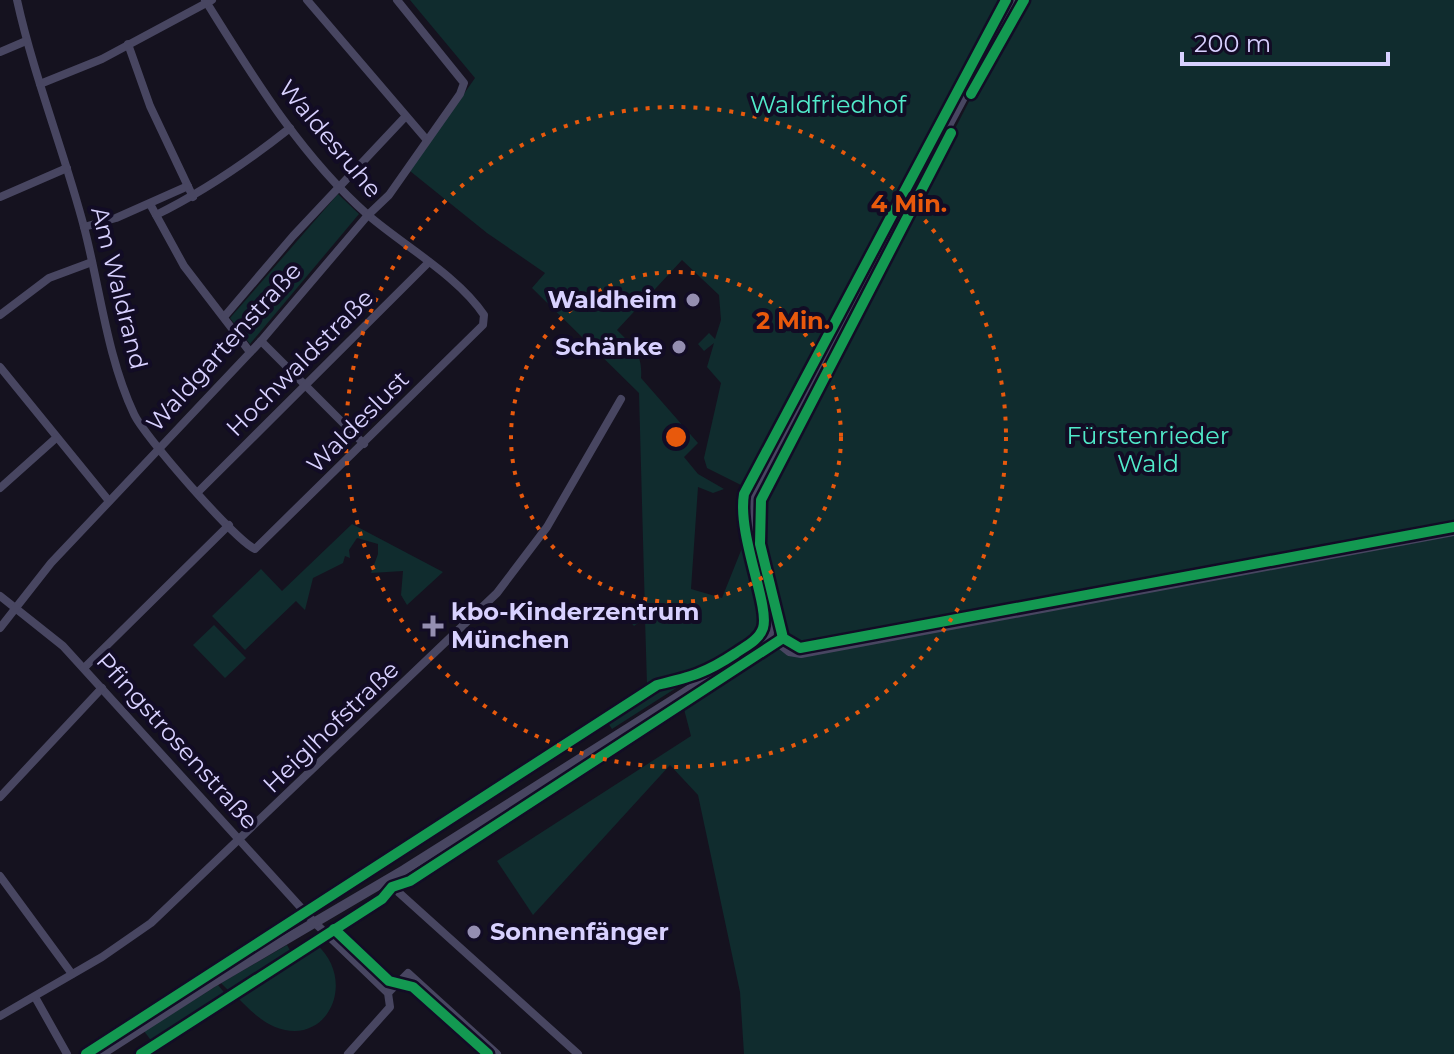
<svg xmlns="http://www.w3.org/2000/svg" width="1454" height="1054" font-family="Montserrat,sans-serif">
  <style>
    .green { fill: #102c2e; fill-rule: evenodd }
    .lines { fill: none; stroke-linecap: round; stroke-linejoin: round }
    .minor { stroke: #484661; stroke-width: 8 }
    .tertiary { stroke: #484661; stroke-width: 10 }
    .cycleway-casing { stroke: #120c25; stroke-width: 15 }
    .cycleway { stroke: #139951; stroke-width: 10 }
    .ring { fill: none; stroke: #e8590c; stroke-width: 4; stroke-dasharray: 4 8 }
    .poi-dot { fill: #948eb1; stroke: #120c25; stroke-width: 3 }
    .labels { text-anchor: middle; stroke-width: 8; stroke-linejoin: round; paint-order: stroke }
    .park-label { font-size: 24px; fill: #51eaca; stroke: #120c25 }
    .street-label { font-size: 24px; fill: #d8d1ff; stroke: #120c25 }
    .poi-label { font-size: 24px; font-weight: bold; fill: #d8d1ff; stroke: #120c25; text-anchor: end }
    .centre { fill: #e8590c; stroke: #120c25; stroke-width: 4 }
    .ring-label { font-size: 24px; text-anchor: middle; font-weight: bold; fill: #e8590c; stroke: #120c25; stroke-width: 8; stroke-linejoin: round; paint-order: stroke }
  </style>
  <rect width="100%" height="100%" fill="#15121f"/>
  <g class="green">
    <path d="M 410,0 L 1002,0 L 871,249 L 888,259 L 977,86 L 1026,0 L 1454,0 L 1454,1054 L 744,1054 L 740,992 L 698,795 L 670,765 L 533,915 L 497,861 L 691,736 L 684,709 L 716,686 L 709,667 L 612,729 L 602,714 L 647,685 L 645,618 L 634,626 L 628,619 L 639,608 L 645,613 L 639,393 L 532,288 L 545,273 L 487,233 L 410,171 L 475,78 ZM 682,260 L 719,295 L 721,320 L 715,339 L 709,333 L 698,344 L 704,351 L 714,343 L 707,367 L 721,383 L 704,458 L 707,468 L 765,497 L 762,543 L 742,548 L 722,598 L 691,589 L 698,487 L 713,493 L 724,489 L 698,474 L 684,457 L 698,443 L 641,378 C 643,354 633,346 617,330 Z"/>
    <path d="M 338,194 L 359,214 L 250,344 L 230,318 Z"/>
    <path d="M 352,524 L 443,572 L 407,605 L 401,595 L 403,571 L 371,573 L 378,554 L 378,544 L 357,538 L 349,550 L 350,558 L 345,556 L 343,563 L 313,578 L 305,610 L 296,601 L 245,650 L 212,616 L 261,569 L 282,591 Z"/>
    <path d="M 214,625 L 246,658 L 225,678 L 193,645 Z"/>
    <path d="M 316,944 C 358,980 328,1048 275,1027 C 260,1021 247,1007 236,996 Z"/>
    <path d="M 287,945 L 292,954 L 231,993 L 221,983 Z"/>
    <path d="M 218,985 L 227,996 L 153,1043 L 144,1031 Z"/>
  </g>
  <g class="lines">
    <g class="minor">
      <path d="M 17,0 C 34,77 64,151 84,227 C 100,288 107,357 134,414 C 144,436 236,541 255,549 L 483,325 L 484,315 C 458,276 404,246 368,215 C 300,155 252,75 205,0"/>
      <path d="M 307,0 L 426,139"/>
      <path d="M 128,44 L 150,106 L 193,197"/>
      <path d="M 0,52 L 26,41"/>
      <path d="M 40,84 L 102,59 L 212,0"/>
      <path d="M 0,197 L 67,168"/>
      <path d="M 150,204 L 184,266 L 250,352"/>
      <path d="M 156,215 C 205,191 247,162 290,128"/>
      <path d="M 84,227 L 116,218 L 188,186"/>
      <path d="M 0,315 L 49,278 L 92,262"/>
      <path d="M 224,317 L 293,236 L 405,117"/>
      <path d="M 261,341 L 364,444"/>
      <path d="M 0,367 L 109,501"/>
      <path d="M 0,488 L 56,438"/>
      <path d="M 198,492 L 429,262"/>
      <path d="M 0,596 L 63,646 L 314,922 L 388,993 L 390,1007 L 348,1054"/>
      <path d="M 0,628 L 51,563 L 261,341 L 368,215 L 389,195 L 460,94 L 464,83 L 397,0"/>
      <path d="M 768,635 L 789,652 L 801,654 L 1454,532"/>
      <path d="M 84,668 L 229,525"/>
      <path d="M 0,797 L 102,688"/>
      <path d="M 0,876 L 72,974"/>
      <path d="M 386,881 L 578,1054"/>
      <path d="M 388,993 L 408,973 L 497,1054"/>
      <path d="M 35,997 L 67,1054"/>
      <path d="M 0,1016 L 102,957 L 151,923 L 497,593 L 547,527 L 621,399"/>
    </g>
    <path class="tertiary" d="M 101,1054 L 210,984 L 404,870 L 708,678 L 768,635 C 780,610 742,540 750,496 L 1015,0"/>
    <defs>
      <g id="cycleway">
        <path d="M 971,94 L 1024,0"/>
        <path d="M 951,133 L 761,500 L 760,544 L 783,638 L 800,648 L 1454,527"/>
        <path d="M 334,929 L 389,981 L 413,987 L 488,1054"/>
        <path d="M 86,1054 L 657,685 C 691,677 706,673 736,653 C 746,646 759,640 763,628 C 770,606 737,535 744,494 L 1006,0"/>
        <path d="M 141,1054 L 382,899 L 392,887 L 410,881 L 783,638"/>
      </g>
    </defs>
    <use href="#cycleway" class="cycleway-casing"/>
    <use href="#cycleway" class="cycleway"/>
  </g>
  <g class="ring">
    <circle cx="676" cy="437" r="165"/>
    <circle cx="676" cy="437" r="330"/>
  </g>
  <g class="poi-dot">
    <circle cx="693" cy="300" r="8"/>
    <circle cx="679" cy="347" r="8"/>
    <path d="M429 614h8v8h8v8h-8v8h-8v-8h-8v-8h8z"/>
    <circle cx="474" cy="932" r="8"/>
  </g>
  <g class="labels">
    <g class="park-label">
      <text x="828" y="113">Waldfriedhof</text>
      <text x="1148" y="444">Fürstenrieder<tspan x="1148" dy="28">Wald</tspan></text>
    </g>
    <g class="street-label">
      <text transform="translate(330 139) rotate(50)" y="8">Waldesruhe</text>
      <text transform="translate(119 288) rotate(76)" y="8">Am Waldrand</text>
      <text transform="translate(224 347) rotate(-48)" y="8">Waldgartenstraße</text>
      <text transform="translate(300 363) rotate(-45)" y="8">Hochwaldstraße</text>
      <text transform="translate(358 422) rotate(-45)" y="8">Waldeslust</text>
      <text transform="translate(331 727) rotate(-44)" y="8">Heiglhofstraße</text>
      <text transform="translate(177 741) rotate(48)" y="8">Pfingstrosenstraße</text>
    </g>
    <g class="poi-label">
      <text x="677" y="308">Waldheim</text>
      <text x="663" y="355">Schänke</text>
      <text x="451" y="620" text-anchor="start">kbo-Kinderzentrum<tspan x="451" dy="28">München</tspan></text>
      <text x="490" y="940" text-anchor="start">Sonnenfänger</text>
    </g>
  </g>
  <circle cx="676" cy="437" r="12" class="centre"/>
  <g class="ring-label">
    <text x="909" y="212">4 Min.</text>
    <text x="793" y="329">2 Min.</text>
  </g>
  <path d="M1182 52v12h206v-12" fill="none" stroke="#d8d1ff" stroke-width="4"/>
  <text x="1194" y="52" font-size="24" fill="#d8d1ff" stroke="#120c25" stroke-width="6" paint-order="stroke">200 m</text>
</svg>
